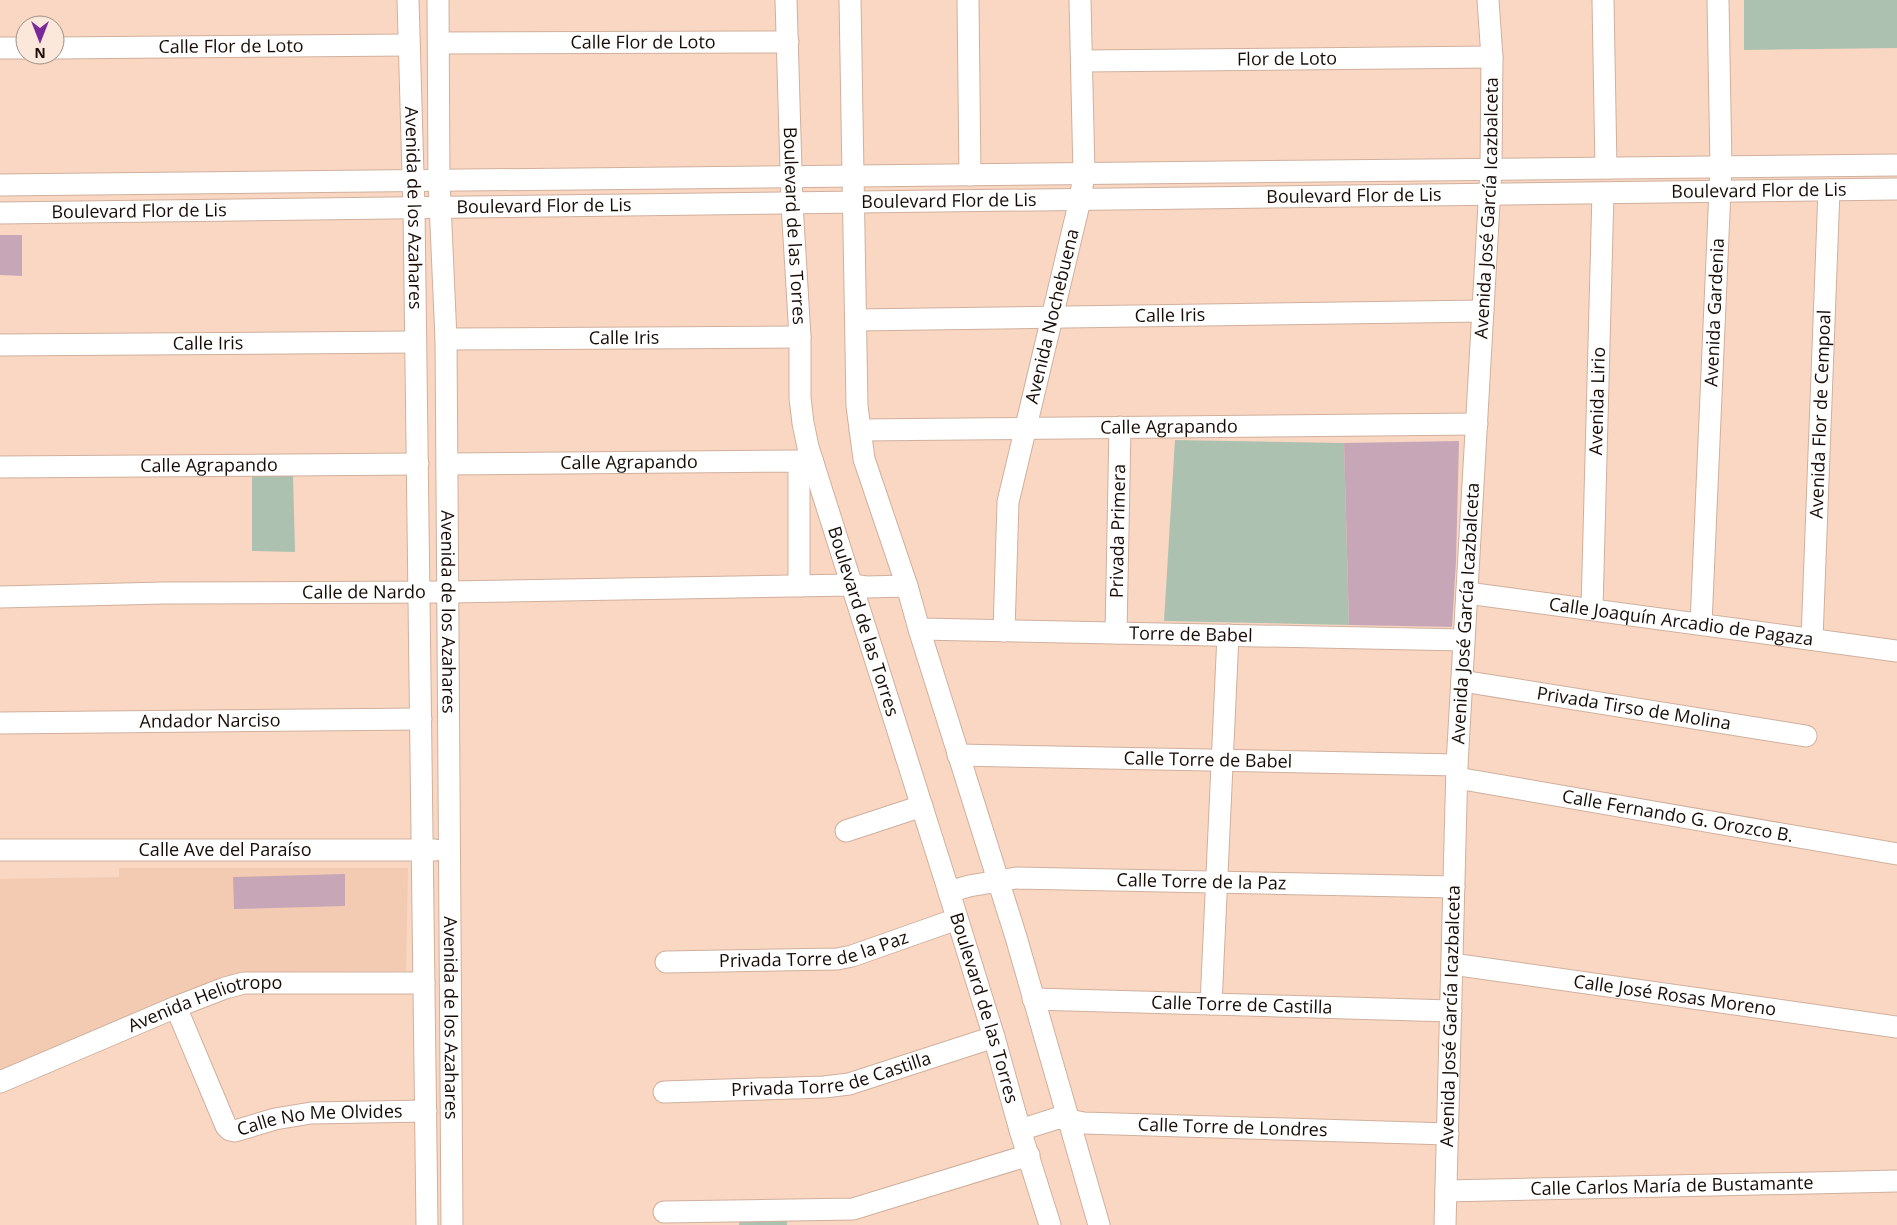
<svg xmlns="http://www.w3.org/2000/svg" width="1897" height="1225" font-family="'Open Sans',sans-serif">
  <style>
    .built { fill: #f3cab2 }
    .green { fill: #adc1b0 }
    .building { fill: #c7a7b7 }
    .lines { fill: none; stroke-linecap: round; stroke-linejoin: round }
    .minor-casing { stroke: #d0b09d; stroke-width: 23 }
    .minor { stroke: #fff; stroke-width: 21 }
    .labels { text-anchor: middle; stroke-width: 4.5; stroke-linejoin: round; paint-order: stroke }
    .street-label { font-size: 18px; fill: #170c06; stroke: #fce7db }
  </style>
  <rect width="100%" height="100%" fill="#f9d7c3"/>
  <path class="built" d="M 119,868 L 408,868 L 406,971 L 245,972 L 0,1075 L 0,879 L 119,877 Z"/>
  <g class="green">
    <path d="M 1744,0 L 1897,0 L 1897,48 L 1744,50 Z"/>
    <path d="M 1175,440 L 1344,443 L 1349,625 L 1164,621 Z"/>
    <path d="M 293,473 L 295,552 L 252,551 L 252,474 Z"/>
    <rect x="739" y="1220" width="48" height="5"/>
  </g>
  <g class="building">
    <path d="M 0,235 L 22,235 L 22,276 L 0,275 Z"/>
    <path d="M 1459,441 L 1456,562 L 1452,627 L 1349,625 L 1344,443 Z"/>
    <path d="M 345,874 L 345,906 L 234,909 L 233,877 Z"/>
  </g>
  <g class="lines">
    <defs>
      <g id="minor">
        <path id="s1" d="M 408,0 L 414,209 L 427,1225"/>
        <path id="s2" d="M 438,0 L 439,180 L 446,339 L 452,1225"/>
        <path id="s3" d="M 786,0 L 792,204 L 800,337 L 800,398 L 803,423 L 808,447 L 949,892 L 994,1037 L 1020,1130 L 1050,1225"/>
        <path d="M 850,0 L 857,406 L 864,459 L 907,586 L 919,629 L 1016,937 L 1099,1225"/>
        <path d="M 968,0 L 970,175"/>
        <path d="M 1603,0 L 1606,168"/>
        <path id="s4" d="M 439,43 L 788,42"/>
        <path d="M 0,48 L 25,48"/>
        <path id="s5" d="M 55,48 L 409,45"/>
        <path id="s6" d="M 1082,61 L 1492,57"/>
        <path d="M 0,185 L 1897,165"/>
        <path id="s7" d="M 0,213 L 1897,189"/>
        <path id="s8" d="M 856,320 L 1483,311"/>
        <path id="s9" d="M 446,339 L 800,337"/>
        <path id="s10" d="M 0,345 L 415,342"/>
        <path id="s11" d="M 860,430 L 1477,424"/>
        <path id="s12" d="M 447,464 L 799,461 L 813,462"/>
        <path id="s13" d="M 0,467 L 418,464"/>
        <path d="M 799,586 L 799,461"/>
        <path id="s14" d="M 1467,593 L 1897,651"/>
        <path id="s15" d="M 0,597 L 164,593 L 449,592 L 852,585 L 866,587 L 907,586"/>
        <path id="s16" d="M 1592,609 L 1603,193"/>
        <path id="s17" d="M 1701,624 L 1721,167 L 1718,0"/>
        <path id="s18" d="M 919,629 L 1463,640"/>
        <path id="s19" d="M 1004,631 L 1008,502 L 1080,200 L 1084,174 L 1080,0"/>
        <path id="s20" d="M 1116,633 L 1120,427"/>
        <path id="s21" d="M 1812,639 L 1829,190"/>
        <path id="s22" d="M 1462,681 L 1806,736"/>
        <path id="s23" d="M 0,723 L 421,719"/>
        <path id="s24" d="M 958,755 L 1457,765"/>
        <path id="s25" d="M 1457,778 L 1897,854"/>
        <path d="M 846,831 L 922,806"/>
        <path id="s26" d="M 0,850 L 435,850"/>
        <path id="s27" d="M 949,892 L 969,886 L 1016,878 L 1454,887"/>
        <path id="s28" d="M 666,962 L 837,959 L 852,956 L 957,919"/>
        <path id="s29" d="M 1452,964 L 1897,1027"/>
        <path id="s30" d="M 1033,999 L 1451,1011"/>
        <path d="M 1211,1004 L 1228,635"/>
        <path id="s31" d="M 176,1007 L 226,1126 L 230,1130 L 235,1131 L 275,1119 L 311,1113 L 426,1111"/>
        <path id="s32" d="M 0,1082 L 176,1007 L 225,988 L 244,983 L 424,983"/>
        <path id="s33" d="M 664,1092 L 824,1087 L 849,1084 L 994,1037"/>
        <path id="s34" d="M 1020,1130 L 1058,1118 L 1084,1123 L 1448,1134"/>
        <path id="s35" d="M 1446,1191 L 1897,1181"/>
        <path d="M 664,1212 L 853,1209 L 1029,1155"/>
        <path id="s36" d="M 1445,1225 L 1457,765 L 1491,169 L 1492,57 L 1488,0"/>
      </g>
    </defs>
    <use href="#minor" class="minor-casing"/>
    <use href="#minor" class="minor"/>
  </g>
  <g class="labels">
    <g class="street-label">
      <text dy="6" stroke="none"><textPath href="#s4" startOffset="204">Calle Flor de Loto</textPath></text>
      <text dy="6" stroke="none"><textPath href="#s5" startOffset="176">Calle Flor de Loto</textPath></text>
      <text dy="6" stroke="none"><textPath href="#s6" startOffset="205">Flor de Loto</textPath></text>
      <text dy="6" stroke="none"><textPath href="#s7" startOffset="1759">Boulevard Flor de Lis</textPath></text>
      <text dy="6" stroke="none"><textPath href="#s7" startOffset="1354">Boulevard Flor de Lis</textPath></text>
      <text dy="6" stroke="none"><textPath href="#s7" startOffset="949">Boulevard Flor de Lis</textPath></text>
      <text dy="6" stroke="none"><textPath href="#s7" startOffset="544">Boulevard Flor de Lis</textPath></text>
      <text dy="6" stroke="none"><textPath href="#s1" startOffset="208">Avenida de los Azahares</textPath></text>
      <text dy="6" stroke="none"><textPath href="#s36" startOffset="1018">Avenida José García Icazbalceta</textPath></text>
      <text dy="6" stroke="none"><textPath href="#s7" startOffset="139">Boulevard Flor de Lis</textPath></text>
      <text dy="6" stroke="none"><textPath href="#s3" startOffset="226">Boulevard de las Torres</textPath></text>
      <text dy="6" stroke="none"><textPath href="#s17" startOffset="312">Avenida Gardenia</textPath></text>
      <text dy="6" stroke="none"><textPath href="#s8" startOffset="314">Calle Iris</textPath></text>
      <text dy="6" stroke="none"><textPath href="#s19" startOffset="320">Avenida Nochebuena</textPath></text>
      <text dy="6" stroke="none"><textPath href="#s9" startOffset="178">Calle Iris</textPath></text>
      <text dy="6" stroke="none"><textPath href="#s10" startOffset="208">Calle Iris</textPath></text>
      <text dy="6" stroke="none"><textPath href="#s16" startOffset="208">Avenida Lirio</textPath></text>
      <text dy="6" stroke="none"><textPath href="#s21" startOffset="225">Avenida Flor de Cempoal</textPath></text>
      <text dy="6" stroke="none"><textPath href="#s11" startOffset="309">Calle Agrapando</textPath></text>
      <text dy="6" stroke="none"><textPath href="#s12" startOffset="182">Calle Agrapando</textPath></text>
      <text dy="6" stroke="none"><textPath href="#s13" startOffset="209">Calle Agrapando</textPath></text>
      <text dy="6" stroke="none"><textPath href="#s20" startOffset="102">Privada Primera</textPath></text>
      <text dy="6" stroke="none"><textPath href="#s15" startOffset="364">Calle de Nardo</textPath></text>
      <text dy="6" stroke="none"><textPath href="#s2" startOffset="612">Avenida de los Azahares</textPath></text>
      <text dy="6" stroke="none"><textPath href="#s36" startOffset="612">Avenida José García Icazbalceta</textPath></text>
      <text dy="6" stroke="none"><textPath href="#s14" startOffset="216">Calle Joaquín Arcadio de Pagaza</textPath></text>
      <text dy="6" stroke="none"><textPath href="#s3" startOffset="631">Boulevard de las Torres</textPath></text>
      <text dy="6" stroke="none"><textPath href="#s18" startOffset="272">Torre de Babel</textPath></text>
      <text dy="6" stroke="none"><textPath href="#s22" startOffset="174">Privada Tirso de Molina</textPath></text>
      <text dy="6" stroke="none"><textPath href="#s23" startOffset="210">Andador Narciso</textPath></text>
      <text dy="6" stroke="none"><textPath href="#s24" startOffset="250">Calle Torre de Babel</textPath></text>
      <text dy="6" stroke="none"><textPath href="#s25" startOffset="224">Calle Fernando G. Orozco B.</textPath></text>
      <text dy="6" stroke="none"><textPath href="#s26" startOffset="225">Calle Ave del Paraíso</textPath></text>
      <text dy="6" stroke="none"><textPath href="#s27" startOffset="254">Calle Torre de la Paz</textPath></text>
      <text dy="6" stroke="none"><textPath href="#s28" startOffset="149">Privada Torre de la Paz</textPath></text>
      <text dy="6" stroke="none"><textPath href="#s29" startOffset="225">Calle José Rosas Moreno</textPath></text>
      <text dy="6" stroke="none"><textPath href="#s30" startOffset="209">Calle Torre de Castilla</textPath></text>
      <text dy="6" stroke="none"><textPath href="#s32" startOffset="221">Avenida Heliotropo</textPath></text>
      <text dy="6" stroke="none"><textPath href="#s3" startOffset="1036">Boulevard de las Torres</textPath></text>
      <text dy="6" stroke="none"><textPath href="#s2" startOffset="1018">Avenida de los Azahares</textPath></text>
      <text dy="6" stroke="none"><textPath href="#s36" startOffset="209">Avenida José García Icazbalceta</textPath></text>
      <text dy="6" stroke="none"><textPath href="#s33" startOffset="169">Privada Torre de Castilla</textPath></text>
      <text dy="6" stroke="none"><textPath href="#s31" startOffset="226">Calle No Me Olvides</textPath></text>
      <text dy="6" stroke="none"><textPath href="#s34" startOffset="215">Calle Torre de Londres</textPath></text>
      <text dy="6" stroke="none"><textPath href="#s35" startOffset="226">Calle Carlos María de Bustamante</textPath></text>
    </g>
  </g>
  <g transform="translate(40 40) rotate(180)"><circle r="24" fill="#fce7db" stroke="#a08f86"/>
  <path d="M0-4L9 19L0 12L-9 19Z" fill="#7a2999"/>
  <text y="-8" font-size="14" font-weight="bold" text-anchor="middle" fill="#170c06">N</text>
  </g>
</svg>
